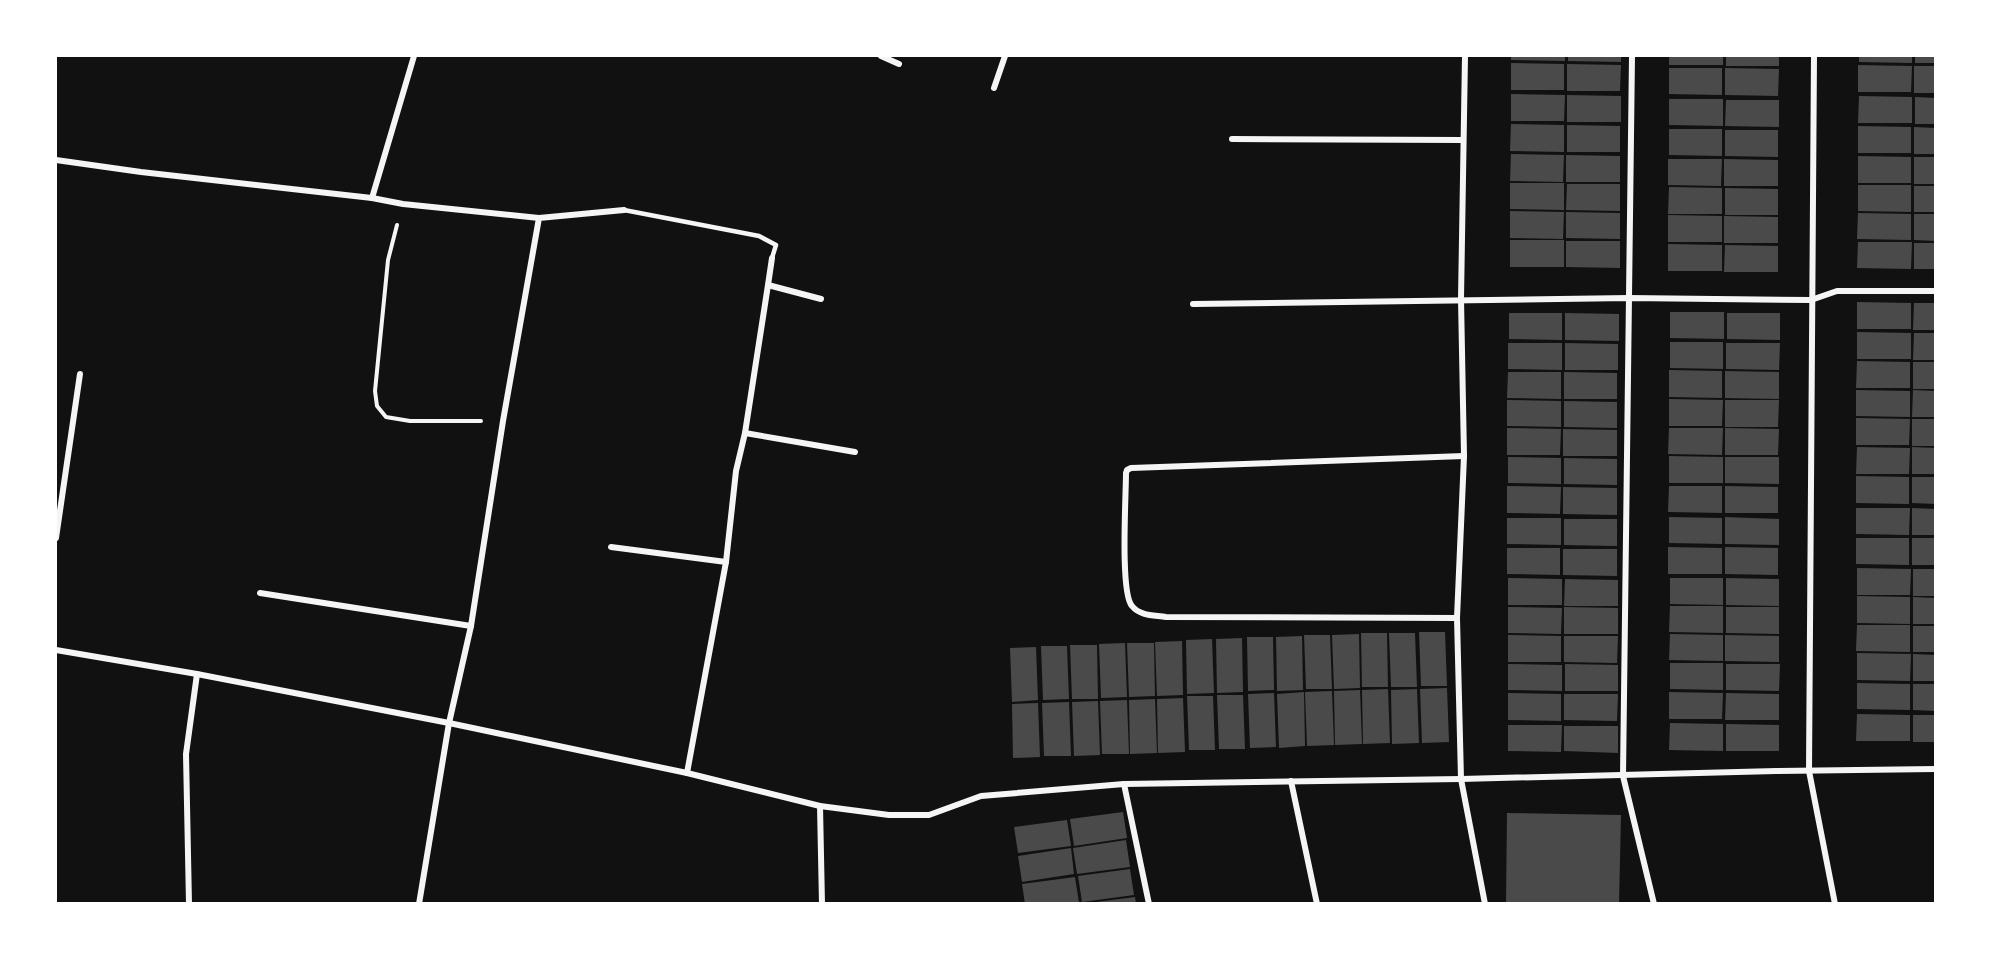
<svg xmlns="http://www.w3.org/2000/svg" width="1991" height="959" font-family="Jost,sans-serif">
  <style>
    .building { fill: #4a4a4a }
    .lines { fill: none; stroke-linecap: round; stroke-linejoin: round }
    .path { stroke: #f5f5f5; stroke-width: 4 }
    .service { stroke: #f5f5f5; stroke-width: 4.5 }
    .minor { stroke: #f5f5f5; stroke-width: 6 }
  </style>
  <rect width="100%" height="100%" fill="#111"/>
  <g class="building">
    <path d="M 1511,56 L 1565,56 L 1565,61 L 1511,60 Z"/>
    <path d="M 1568,56 L 1621,56 L 1621,62 L 1568,61 Z"/>
    <rect x="1669" y="56" width="54" height="9"/>
    <rect x="1726" y="56" width="53" height="10"/>
    <path d="M 1859,56 L 1912,56 L 1912,63 L 1859,62 Z"/>
    <rect x="1915" y="56" width="21" height="7"/>
    <path d="M 1511,63 L 1564,64 L 1564,90 L 1511,90 Z"/>
    <path d="M 1567,64 L 1621,65 L 1620,91 L 1567,91 Z"/>
    <path d="M 1858,65 L 1912,66 L 1911,92 L 1858,92 Z"/>
    <rect x="1914" y="66" width="22" height="27"/>
    <path d="M 1669,68 L 1722,68 L 1722,95 L 1669,94 Z"/>
    <path d="M 1725,68 L 1779,69 L 1778,96 L 1725,95 Z"/>
    <path d="M 1511,94 L 1565,95 L 1564,121 L 1511,121 Z"/>
    <path d="M 1567,95 L 1621,96 L 1621,122 L 1567,122 Z"/>
    <path d="M 1859,96 L 1912,97 L 1912,123 L 1858,123 Z"/>
    <path d="M 1915,97 L 1936,98 L 1936,124 L 1915,124 Z"/>
    <path d="M 1669,99 L 1723,99 L 1723,126 L 1669,125 Z"/>
    <path d="M 1726,100 L 1779,100 L 1779,127 L 1725,126 Z"/>
    <path d="M 1511,124 L 1564,125 L 1564,152 L 1510,151 Z"/>
    <path d="M 1567,125 L 1620,126 L 1620,152 L 1567,152 Z"/>
    <path d="M 1858,126 L 1911,127 L 1911,153 L 1858,153 Z"/>
    <path d="M 1914,127 L 1936,128 L 1936,154 L 1914,154 Z"/>
    <path d="M 1669,129 L 1722,129 L 1722,156 L 1669,155 Z"/>
    <path d="M 1725,130 L 1778,130 L 1778,157 L 1725,156 Z"/>
    <path d="M 1511,154 L 1564,155 L 1563,182 L 1510,181 Z"/>
    <path d="M 1566,155 L 1620,156 L 1620,182 L 1566,182 Z"/>
    <path d="M 1858,156 L 1911,157 L 1911,183 L 1858,183 Z"/>
    <rect x="1914" y="157" width="22" height="27"/>
    <path d="M 1668,159 L 1722,159 L 1721,186 L 1668,185 Z"/>
    <path d="M 1724,159 L 1778,160 L 1778,186 L 1724,186 Z"/>
    <path d="M 1510,183 L 1564,183 L 1564,210 L 1510,209 Z"/>
    <path d="M 1567,184 L 1620,184 L 1620,211 L 1566,210 Z"/>
    <path d="M 1858,185 L 1911,185 L 1911,212 L 1858,211 Z"/>
    <rect x="1914" y="186" width="22" height="26"/>
    <path d="M 1669,187 L 1722,188 L 1722,214 L 1668,214 Z"/>
    <path d="M 1725,188 L 1778,189 L 1778,215 L 1725,215 Z"/>
    <path d="M 1510,211 L 1564,212 L 1563,239 L 1510,238 Z"/>
    <path d="M 1566,212 L 1620,213 L 1620,239 L 1566,238 Z"/>
    <path d="M 1858,213 L 1911,214 L 1911,240 L 1857,239 Z"/>
    <path d="M 1914,214 L 1936,214 L 1936,241 L 1914,240 Z"/>
    <path d="M 1668,215 L 1722,216 L 1722,242 L 1668,242 Z"/>
    <path d="M 1724,216 L 1778,217 L 1778,243 L 1724,243 Z"/>
    <rect x="1510" y="240" width="54" height="27"/>
    <path d="M 1566,241 L 1620,241 L 1620,268 L 1566,267 Z"/>
    <path d="M 1858,242 L 1912,242 L 1911,269 L 1857,268 Z"/>
    <rect x="1914" y="243" width="22" height="26"/>
    <path d="M 1668,244 L 1722,245 L 1722,271 L 1668,271 Z"/>
    <path d="M 1725,245 L 1778,246 L 1778,272 L 1724,272 Z"/>
    <path d="M 1857,302 L 1911,303 L 1911,329 L 1857,329 Z"/>
    <path d="M 1914,303 L 1936,303 L 1936,330 L 1913,330 Z"/>
    <path d="M 1670,312 L 1724,312 L 1724,339 L 1670,338 Z"/>
    <path d="M 1509,313 L 1562,313 L 1562,340 L 1509,339 Z"/>
    <path d="M 1565,313 L 1619,314 L 1619,341 L 1565,340 Z"/>
    <path d="M 1727,313 L 1780,313 L 1780,340 L 1727,339 Z"/>
    <path d="M 1857,332 L 1911,333 L 1911,359 L 1857,359 Z"/>
    <path d="M 1914,333 L 1936,333 L 1936,360 L 1913,360 Z"/>
    <path d="M 1670,342 L 1723,342 L 1723,369 L 1670,368 Z"/>
    <path d="M 1508,343 L 1562,343 L 1562,370 L 1508,369 Z"/>
    <path d="M 1565,343 L 1618,344 L 1618,370 L 1565,370 Z"/>
    <path d="M 1726,343 L 1780,343 L 1779,370 L 1726,369 Z"/>
    <path d="M 1857,361 L 1910,362 L 1910,388 L 1856,388 Z"/>
    <rect x="1913" y="362" width="23" height="27"/>
    <path d="M 1669,370 L 1722,371 L 1722,398 L 1669,397 Z"/>
    <path d="M 1725,371 L 1779,372 L 1779,399 L 1725,398 Z"/>
    <path d="M 1508,372 L 1561,372 L 1561,399 L 1507,398 Z"/>
    <path d="M 1564,372 L 1617,373 L 1617,399 L 1564,399 Z"/>
    <path d="M 1856,390 L 1910,391 L 1910,417 L 1856,416 Z"/>
    <path d="M 1913,390 L 1936,391 L 1936,417 L 1912,417 Z"/>
    <path d="M 1669,399 L 1723,400 L 1722,426 L 1669,426 Z"/>
    <path d="M 1507,400 L 1561,401 L 1561,427 L 1507,426 Z"/>
    <path d="M 1725,400 L 1779,400 L 1778,427 L 1725,427 Z"/>
    <path d="M 1564,401 L 1617,402 L 1617,428 L 1564,427 Z"/>
    <path d="M 1856,418 L 1910,419 L 1909,445 L 1856,445 Z"/>
    <rect x="1912" y="419" width="24" height="27"/>
    <path d="M 1507,428 L 1561,429 L 1560,455 L 1507,455 Z"/>
    <path d="M 1669,428 L 1723,428 L 1722,455 L 1668,454 Z"/>
    <path d="M 1725,428 L 1779,429 L 1778,455 L 1725,455 Z"/>
    <path d="M 1563,429 L 1617,430 L 1617,456 L 1563,456 Z"/>
    <path d="M 1857,447 L 1910,448 L 1909,474 L 1856,474 Z"/>
    <path d="M 1912,447 L 1936,448 L 1936,474 L 1912,474 Z"/>
    <path d="M 1669,456 L 1723,457 L 1723,483 L 1669,483 Z"/>
    <path d="M 1508,457 L 1561,458 L 1561,484 L 1508,483 Z"/>
    <path d="M 1725,457 L 1779,457 L 1779,484 L 1725,483 Z"/>
    <path d="M 1564,458 L 1617,459 L 1617,485 L 1564,484 Z"/>
    <path d="M 1856,476 L 1909,477 L 1909,504 L 1856,503 Z"/>
    <path d="M 1912,477 L 1936,477 L 1936,504 L 1912,503 Z"/>
    <path d="M 1507,486 L 1561,487 L 1560,514 L 1507,513 Z"/>
    <path d="M 1669,486 L 1722,486 L 1722,513 L 1668,512 Z"/>
    <path d="M 1725,486 L 1778,487 L 1778,513 L 1725,513 Z"/>
    <path d="M 1563,487 L 1617,488 L 1617,515 L 1563,514 Z"/>
    <path d="M 1856,508 L 1910,508 L 1909,535 L 1856,534 Z"/>
    <path d="M 1912,508 L 1936,509 L 1936,535 L 1912,535 Z"/>
    <path d="M 1669,517 L 1722,518 L 1722,544 L 1669,543 Z"/>
    <path d="M 1725,517 L 1779,519 L 1779,545 L 1725,544 Z"/>
    <path d="M 1507,518 L 1561,518 L 1561,545 L 1507,544 Z"/>
    <path d="M 1564,519 L 1617,519 L 1617,546 L 1564,545 Z"/>
    <path d="M 1856,538 L 1909,538 L 1909,565 L 1856,564 Z"/>
    <rect x="1912" y="538" width="24" height="27"/>
    <path d="M 1668,547 L 1722,548 L 1722,574 L 1668,574 Z"/>
    <path d="M 1725,547 L 1778,548 L 1778,575 L 1725,574 Z"/>
    <path d="M 1507,548 L 1560,548 L 1560,575 L 1507,574 Z"/>
    <path d="M 1563,549 L 1617,549 L 1617,576 L 1563,575 Z"/>
    <path d="M 1857,568 L 1911,569 L 1910,595 L 1857,595 Z"/>
    <rect x="1913" y="569" width="23" height="27"/>
    <path d="M 1508,578 L 1562,579 L 1562,605 L 1508,605 Z"/>
    <path d="M 1670,578 L 1723,578 L 1723,605 L 1670,604 Z"/>
    <path d="M 1726,578 L 1779,579 L 1779,606 L 1726,605 Z"/>
    <path d="M 1565,579 L 1618,580 L 1618,606 L 1564,606 Z"/>
    <path d="M 1857,596 L 1910,597 L 1910,624 L 1857,623 Z"/>
    <path d="M 1913,597 L 1936,598 L 1936,624 L 1913,624 Z"/>
    <path d="M 1670,606 L 1723,606 L 1723,633 L 1669,632 Z"/>
    <path d="M 1508,607 L 1562,608 L 1561,634 L 1508,633 Z"/>
    <path d="M 1564,607 L 1618,608 L 1618,634 L 1564,634 Z"/>
    <path d="M 1726,607 L 1779,607 L 1779,634 L 1726,633 Z"/>
    <path d="M 1857,625 L 1910,625 L 1910,652 L 1856,651 Z"/>
    <rect x="1913" y="626" width="23" height="26"/>
    <path d="M 1419,632 L 1445,632 L 1447,686 L 1421,686 Z"/>
    <path d="M 1361,633 L 1387,633 L 1388,687 L 1362,687 Z"/>
    <path d="M 1389,633 L 1415,633 L 1417,687 L 1391,687 Z"/>
    <path d="M 1359,634 L 1360,688 L 1334,689 L 1332,635 Z"/>
    <path d="M 1670,634 L 1723,635 L 1723,661 L 1669,660 Z"/>
    <path d="M 1304,635 L 1330,635 L 1332,689 L 1306,689 Z"/>
    <path d="M 1508,635 L 1561,636 L 1561,662 L 1508,662 Z"/>
    <path d="M 1725,635 L 1779,636 L 1779,662 L 1725,661 Z"/>
    <path d="M 1302,636 L 1303,690 L 1277,691 L 1276,637 Z"/>
    <path d="M 1564,636 L 1618,636 L 1617,663 L 1564,662 Z"/>
    <path d="M 1247,637 L 1273,637 L 1274,690 L 1248,691 Z"/>
    <path d="M 1242,638 L 1243,692 L 1217,693 L 1216,639 Z"/>
    <path d="M 1212,639 L 1214,693 L 1187,694 L 1186,640 Z"/>
    <path d="M 1182,641 L 1183,695 L 1157,696 L 1155,642 Z"/>
    <path d="M 1125,643 L 1127,697 L 1101,698 L 1099,644 Z"/>
    <path d="M 1127,643 L 1154,643 L 1155,696 L 1129,697 Z"/>
    <path d="M 1070,645 L 1097,645 L 1098,699 L 1072,699 Z"/>
    <path d="M 1041,646 L 1067,646 L 1069,699 L 1043,700 Z"/>
    <path d="M 1036,647 L 1038,700 L 1012,702 L 1010,648 Z"/>
    <path d="M 1857,653 L 1911,654 L 1910,681 L 1857,680 Z"/>
    <path d="M 1913,654 L 1936,655 L 1936,681 L 1913,681 Z"/>
    <path d="M 1670,663 L 1723,663 L 1723,690 L 1670,689 Z"/>
    <path d="M 1508,664 L 1562,665 L 1562,691 L 1508,690 Z"/>
    <path d="M 1565,664 L 1618,665 L 1618,691 L 1565,691 Z"/>
    <path d="M 1726,664 L 1780,664 L 1779,691 L 1726,690 Z"/>
    <path d="M 1857,683 L 1910,684 L 1910,710 L 1857,709 Z"/>
    <path d="M 1913,684 L 1936,684 L 1936,711 L 1913,710 Z"/>
    <path d="M 1447,688 L 1449,742 L 1422,743 L 1420,689 Z"/>
    <path d="M 1388,689 L 1390,743 L 1363,744 L 1362,690 Z"/>
    <path d="M 1417,689 L 1419,743 L 1392,744 L 1391,690 Z"/>
    <path d="M 1360,690 L 1362,744 L 1335,745 L 1334,691 Z"/>
    <path d="M 1332,691 L 1334,745 L 1307,746 L 1305,692 Z"/>
    <path d="M 1304,692 L 1305,746 L 1279,748 L 1277,694 Z"/>
    <path d="M 1669,692 L 1723,693 L 1722,719 L 1669,719 Z"/>
    <path d="M 1274,693 L 1276,747 L 1250,748 L 1248,694 Z"/>
    <path d="M 1508,693 L 1561,694 L 1561,721 L 1508,720 Z"/>
    <path d="M 1726,693 L 1779,694 L 1779,720 L 1725,720 Z"/>
    <path d="M 1564,694 L 1618,694 L 1617,721 L 1564,720 Z"/>
    <path d="M 1217,695 L 1243,695 L 1245,749 L 1219,749 Z"/>
    <path d="M 1187,696 L 1213,696 L 1215,750 L 1189,750 Z"/>
    <path d="M 1183,698 L 1185,752 L 1158,753 L 1157,699 Z"/>
    <path d="M 1155,699 L 1157,753 L 1130,754 L 1129,700 Z"/>
    <path d="M 1127,700 L 1129,754 L 1102,754 L 1100,701 Z"/>
    <path d="M 1098,701 L 1100,755 L 1074,756 L 1072,702 Z"/>
    <path d="M 1069,702 L 1071,756 L 1044,756 L 1042,703 Z"/>
    <path d="M 1038,703 L 1040,757 L 1013,758 L 1012,704 Z"/>
    <path d="M 1857,714 L 1910,715 L 1910,741 L 1856,741 Z"/>
    <rect x="1913" y="715" width="23" height="27"/>
    <path d="M 1670,723 L 1723,724 L 1723,751 L 1669,750 Z"/>
    <path d="M 1726,724 L 1779,725 L 1779,751 L 1726,751 Z"/>
    <path d="M 1508,725 L 1562,725 L 1561,752 L 1508,751 Z"/>
    <path d="M 1564,726 L 1618,726 L 1618,753 L 1564,751 Z"/>
    <path d="M 1123,812 L 1127,838 L 1074,846 L 1070,819 Z"/>
    <path d="M 1507,813 L 1621,815 L 1619,904 L 1506,904 Z"/>
    <path d="M 1067,820 L 1071,846 L 1018,853 L 1014,827 Z"/>
    <path d="M 1126,840 L 1130,867 L 1077,874 L 1073,848 Z"/>
    <path d="M 1071,848 L 1074,874 L 1022,882 L 1018,856 Z"/>
    <path d="M 1130,869 L 1134,895 L 1082,902 L 1078,876 Z"/>
    <path d="M 1075,877 L 1079,903 L 1025,904 L 1022,884 Z"/>
    <path d="M 1135,897 L 1136,904 L 1096,904 L 1096,902 Z"/>
  </g>
  <g class="lines">
    <path class="path" d="M 397,225 L 388,260 L 375,391 L 377,406 L 386,417 L 410,421 L 481,421"/>
    <path class="service" d="M 624,210 L 759,236 L 776,245 L 772,258"/>
    <g class="minor">
      <path d="M 881,56 L 899,64"/>
      <path d="M 1465,56 L 1461,299 L 1464,456 L 1457,618 L 1461,779 L 1485,904"/>
      <path d="M 1632,56 L 1623,776 L 1654,904"/>
      <path d="M 1814,56 L 1809,771 L 1835,904"/>
      <path d="M 994,88 L 1005,56"/>
      <path d="M 1232,139 L 1463,140"/>
      <path d="M 56,160 L 141,172 L 372,198 L 403,204 L 539,218"/>
      <path d="M 372,198 L 414,56"/>
      <path d="M 772,258 L 768,285 L 821,299"/>
      <path d="M 1193,304 L 1629,298 L 1811,300 L 1837,291 L 1936,291"/>
      <path d="M 745,433 L 768,285"/>
      <path d="M 56,538 L 80,374"/>
      <path d="M 611,547 L 726,562 L 687,773"/>
      <path d="M 726,562 L 736,471 L 745,433 L 855,452"/>
      <path d="M 260,593 L 471,626"/>
      <path d="M 1457,618 L 1166,617 C 1154,615 1140,616 1132,606 C 1120,593 1126,496 1126,473 L 1127,470 L 1131,468 L 1464,456"/>
      <path d="M 56,650 L 197,674 L 449,723 L 687,773 L 820,806 L 889,815 L 929,815 L 981,796 L 1124,784 L 1461,779 L 1776,771 L 1936,769"/>
      <path d="M 1291,781 L 1317,904"/>
      <path d="M 1124,784 L 1149,904"/>
      <path d="M 820,806 L 822,904"/>
      <path d="M 189,904 L 186,754 L 197,674"/>
      <path d="M 419,904 L 449,723 L 471,626 L 503,421 L 539,218 L 624,210"/>
    </g>
  </g>
  <rect width="1991" height="959" fill="none" stroke="#ffffff" stroke-width="114"/>
</svg>
